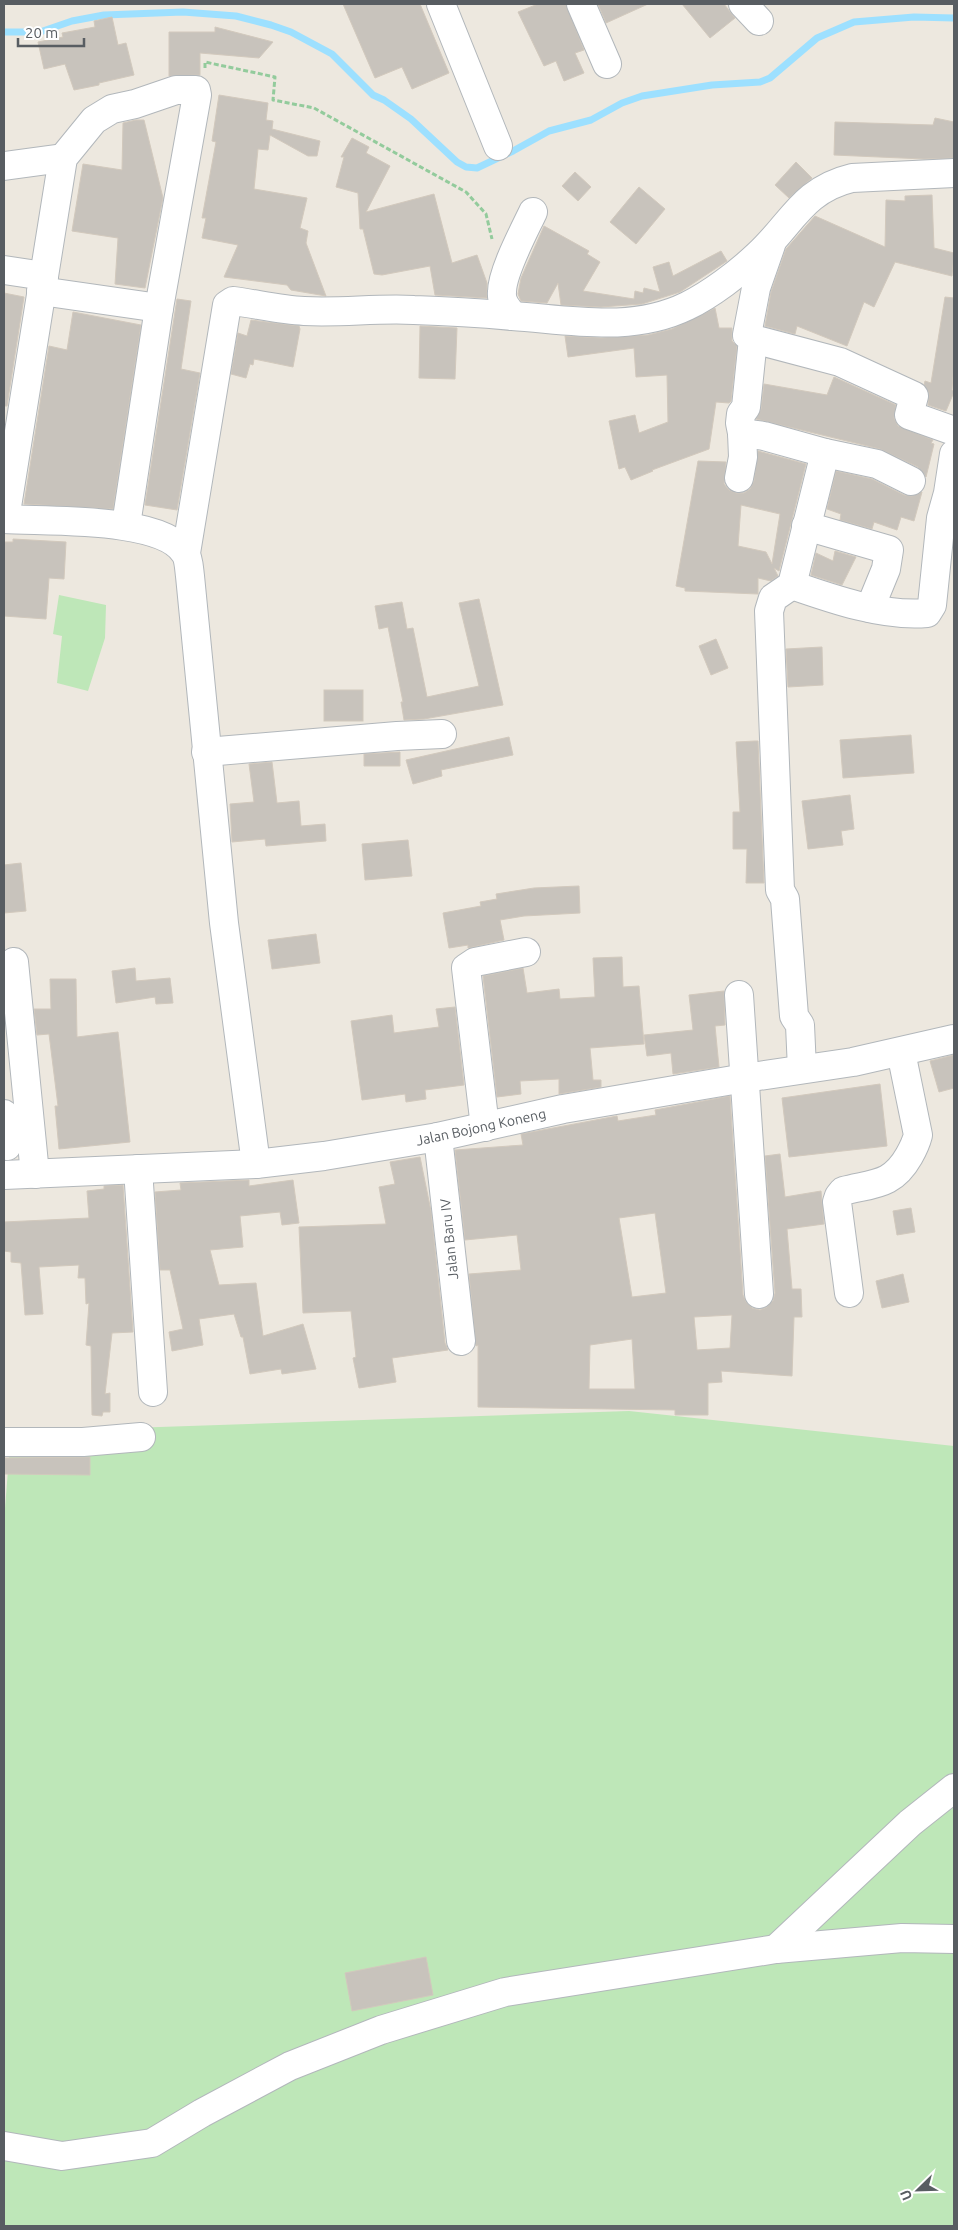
<svg xmlns="http://www.w3.org/2000/svg" width="958" height="2230" font-family="Ubuntu,sans-serif">
  <style>
    .green { fill: #bee7b8 }
    .lines { fill: none; stroke-linecap: round; stroke-linejoin: round }
    .stream { stroke: #9de0ff; stroke-width: 7 }
    .building { fill: #c8c3bc; stroke: #d2c9bd; fill-rule: evenodd }
    .minor-casing { stroke: #b2b7bb; stroke-width: 30 }
    .path { stroke: #93cb9c; stroke-width: 3; stroke-dasharray: 5 2.5; stroke-linecap: butt }
    .minor { stroke: #fff; stroke-width: 28 }
    .labels { text-anchor: middle; stroke-width: 5; stroke-linejoin: round; paint-order: stroke }
    .street-label { font-size: 14px; fill: #585d62; stroke: #fff }
  </style>
  <rect width="100%" height="100%" fill="#ede8df"/>
  <g class="green">
    <path d="M 59,595 L 106,605 L 105,638 L 88,691 L 57,683 L 62,636 L 53,634 Z"/>
    <path d="M 629,1411 L 954,1446 L 954,2226 L 4,2226 L 4,1521 L 11,1432 Z"/>
  </g>
  <g class="lines">
    <path class="stream" d="M 4,32 L 40,32 L 72,21 L 104,15 L 183,12 L 236,16 L 271,25 L 291,32 L 332,54 L 373,95 L 384,100 L 411,119 L 457,162 L 466,167 L 477,168 L 513,151 L 549,131 L 591,120 L 622,103 L 642,96 L 712,85 L 760,82 L 770,78 L 817,38 L 854,22 L 914,17 L 954,18"/>
  </g>
  <g class="building">
    <path d="M 343,4 L 420,4 L 449,73 L 412,89 L 402,67 L 375,78 Z"/>
    <path d="M 538,4 L 566,4 L 584,50 L 575,53 L 584,73 L 564,81 L 556,61 L 544,66 L 518,12 Z"/>
    <path d="M 598,4 L 648,4 L 606,23 Z"/>
    <path d="M 682,4 L 724,4 L 735,18 L 710,38 Z"/>
    <path d="M 112,17 L 118,45 L 126,43 L 134,75 L 99,83 L 99,85 L 74,90 L 65,64 L 44,69 L 38,42 L 63,37 L 62,33 L 95,27 L 94,21 Z"/>
    <path d="M 215,27 L 273,42 L 259,58 L 200,53 L 200,75 L 169,76 L 169,32 L 215,32 Z"/>
    <path d="M 219,95 L 268,103 L 266,120 L 273,121 L 272,129 L 320,141 L 317,156 L 308,156 L 270,135 L 268,150 L 258,149 L 254,189 L 307,198 L 300,228 L 308,231 L 306,243 L 326,296 L 291,290 L 287,285 L 224,277 L 238,245 L 202,238 L 206,218 L 202,218 L 216,142 L 212,141 Z"/>
    <path d="M 935,118 L 954,122 L 954,158 L 924,159 L 834,155 L 835,122 L 933,125 Z"/>
    <path d="M 136,120 L 144,120 L 163,198 L 145,288 L 115,284 L 118,238 L 72,231 L 83,164 L 122,170 L 123,123 Z"/>
    <path d="M 352,138 L 369,147 L 366,153 L 390,166 L 366,212 L 434,194 L 452,263 L 477,255 L 487,283 L 487,298 L 435,295 L 430,266 L 382,275 L 374,274 L 363,229 L 360,229 L 358,193 L 336,187 L 344,157 L 341,157 Z"/>
    <path d="M 796,162 L 812,178 L 789,198 L 775,185 Z"/>
    <path d="M 575,172 L 591,187 L 578,201 L 562,186 Z"/>
    <path d="M 639,187 L 665,209 L 636,244 L 610,222 Z"/>
    <path d="M 932,195 L 934,248 L 954,253 L 952,276 L 895,262 L 874,307 L 864,302 L 847,346 L 797,326 L 795,334 L 765,326 L 771,292 L 786,249 L 815,216 L 885,247 L 886,200 L 905,201 L 905,196 Z"/>
    <path d="M 544,226 L 589,251 L 587,254 L 600,262 L 583,291 L 634,299 L 635,291 L 643,293 L 644,288 L 660,292 L 653,267 L 669,262 L 673,276 L 721,251 L 727,261 L 680,292 L 642,304 L 601,307 L 561,305 L 558,283 L 547,303 L 521,301 L 518,294 L 521,278 Z"/>
    <path d="M 4,293 L 24,297 L 7,406 L 4,406 Z"/>
    <path d="M 945,297 L 954,298 L 954,362 L 952,390 L 954,392 L 946,411 L 928,405 L 929,393 L 924,385 L 925,381 L 931,383 Z"/>
    <path d="M 177,299 L 191,301 L 181,369 L 200,373 L 177,510 L 145,505 Z"/>
    <path d="M 715,308 L 719,328 L 732,328 L 732,341 L 737,346 L 731,401 L 729,403 L 716,402 L 709,449 L 652,470 L 653,471 L 631,480 L 625,467 L 619,469 L 609,421 L 635,415 L 639,433 L 668,422 L 667,375 L 636,377 L 634,348 L 568,357 L 565,336 L 601,338 L 648,335 L 672,329 Z"/>
    <path d="M 73,312 L 141,325 L 113,509 L 24,504 L 49,346 L 67,350 Z"/>
    <path d="M 251,320 L 299,326 L 300,329 L 293,367 L 254,359 L 253,365 L 250,364 L 246,378 L 231,374 L 238,333 L 247,336 Z"/>
    <path d="M 420,326 L 457,328 L 455,379 L 419,378 Z"/>
    <path d="M 834,377 L 896,405 L 894,418 L 898,426 L 933,440 L 931,443 L 934,444 L 926,477 L 918,467 L 880,449 L 756,419 L 761,409 L 764,384 L 827,395 Z"/>
    <path d="M 758,451 L 806,464 L 779,571 L 774,568 L 778,576 L 771,581 L 758,578 L 758,594 L 685,591 L 685,588 L 676,586 L 698,461 L 726,462 L 724,484 L 729,490 L 736,493 L 744,493 L 750,489 L 754,481 ZM 741,505 L 780,514 L 772,564 L 766,552 L 738,546 Z"/>
    <path d="M 836,471 L 872,479 L 904,495 L 912,496 L 922,492 L 914,521 L 901,517 L 897,530 L 874,522 L 872,529 L 840,520 L 841,514 L 827,509 Z"/>
    <path d="M 13,539 L 66,542 L 64,579 L 49,578 L 46,619 L 4,616 L 4,542 L 13,542 Z"/>
    <path d="M 835,551 L 856,557 L 842,585 L 811,575 L 816,553 L 833,561 Z"/>
    <path d="M 479,599 L 503,705 L 424,719 L 404,720 L 401,702 L 403,702 L 388,627 L 379,629 L 375,606 L 402,602 L 407,629 L 413,628 L 427,697 L 479,686 L 459,603 Z"/>
    <path d="M 716,639 L 728,668 L 711,675 L 699,646 Z"/>
    <path d="M 822,647 L 823,685 L 788,687 L 786,649 Z"/>
    <rect x="324" y="690" width="39" height="31"/>
    <path d="M 911,735 L 914,773 L 843,778 L 840,740 Z"/>
    <path d="M 509,737 L 513,755 L 441,770 L 442,776 L 413,784 L 406,760 Z"/>
    <path d="M 755,741 L 758,741 L 764,883 L 746,883 L 747,849 L 733,849 L 733,812 L 740,812 L 736,742 Z"/>
    <path d="M 400,752 L 400,766 L 364,766 L 364,754 Z"/>
    <path d="M 272,762 L 277,803 L 299,801 L 301,826 L 325,824 L 326,841 L 266,846 L 265,839 L 232,842 L 230,804 L 254,802 L 249,764 Z"/>
    <path d="M 850,795 L 854,829 L 841,831 L 843,845 L 808,849 L 802,801 Z"/>
    <path d="M 408,840 L 412,876 L 365,880 L 362,844 Z"/>
    <path d="M 21,863 L 26,911 L 4,913 L 4,865 Z"/>
    <path d="M 579,886 L 580,913 L 524,916 L 500,920 L 504,940 L 468,948 L 468,945 L 449,948 L 443,913 L 481,906 L 480,902 L 497,899 L 496,894 L 534,888 Z"/>
    <path d="M 316,934 L 320,963 L 272,969 L 268,940 Z"/>
    <path d="M 622,957 L 623,987 L 639,986 L 644,1044 L 590,1048 L 593,1080 L 601,1080 L 601,1087 L 559,1094 L 559,1079 L 520,1081 L 521,1094 L 497,1097 L 483,976 L 523,968 L 527,993 L 559,989 L 560,999 L 595,997 L 593,958 Z"/>
    <path d="M 135,968 L 136,981 L 170,978 L 173,1003 L 156,1004 L 155,997 L 116,1003 L 112,971 Z"/>
    <path d="M 50,979 L 76,979 L 77,1037 L 118,1032 L 130,1142 L 59,1149 L 55,1106 L 58,1106 L 49,1034 L 37,1035 L 34,1009 L 51,1009 Z"/>
    <path d="M 724,991 L 725,1025 L 715,1026 L 719,1067 L 673,1074 L 671,1053 L 647,1056 L 644,1035 L 693,1030 L 689,995 Z"/>
    <path d="M 455,1007 L 464,1085 L 425,1090 L 426,1099 L 406,1102 L 405,1094 L 362,1100 L 351,1021 L 392,1015 L 394,1033 L 439,1027 L 436,1009 Z"/>
    <path d="M 954,1055 L 954,1088 L 939,1092 L 930,1061 Z"/>
    <path d="M 880,1084 L 887,1146 L 789,1157 L 782,1098 Z"/>
    <path d="M 730,1096 L 743,1295 L 746,1302 L 752,1308 L 760,1310 L 767,1307 L 773,1301 L 775,1293 L 765,1156 L 780,1154 L 785,1197 L 821,1191 L 824,1224 L 787,1229 L 792,1289 L 801,1289 L 802,1317 L 794,1317 L 792,1376 L 721,1371 L 722,1382 L 708,1383 L 708,1415 L 675,1415 L 675,1410 L 478,1407 L 478,1345 L 476,1346 L 469,1274 L 521,1270 L 517,1235 L 465,1240 L 455,1150 L 523,1145 L 521,1134 L 617,1116 L 618,1121 L 656,1115 L 655,1110 ZM 655,1213 L 666,1293 L 632,1297 L 619,1218 ZM 732,1315 L 730,1348 L 697,1350 L 694,1317 ZM 632,1339 L 635,1389 L 589,1389 L 590,1345 Z"/>
    <path d="M 420,1157 L 431,1211 L 445,1343 L 448,1350 L 392,1358 L 396,1382 L 359,1388 L 353,1358 L 356,1357 L 351,1311 L 303,1313 L 299,1227 L 386,1224 L 379,1187 L 395,1184 L 390,1162 Z"/>
    <path d="M 249,1180 L 249,1186 L 293,1180 L 299,1223 L 282,1225 L 280,1212 L 240,1216 L 243,1247 L 210,1250 L 219,1285 L 256,1283 L 263,1336 L 303,1324 L 316,1369 L 282,1374 L 281,1369 L 250,1374 L 243,1337 L 241,1337 L 234,1314 L 199,1319 L 203,1345 L 172,1351 L 169,1332 L 183,1329 L 170,1270 L 160,1270 L 155,1192 L 181,1190 L 180,1183 Z"/>
    <path d="M 123,1185 L 133,1332 L 112,1333 L 105,1394 L 110,1393 L 110,1412 L 103,1412 L 102,1416 L 92,1415 L 91,1346 L 86,1345 L 89,1303 L 86,1304 L 85,1278 L 78,1278 L 79,1265 L 39,1267 L 43,1314 L 25,1315 L 21,1263 L 11,1262 L 11,1252 L 4,1251 L 4,1222 L 89,1218 L 87,1191 L 104,1189 L 104,1186 Z"/>
    <path d="M 911,1208 L 915,1232 L 897,1235 L 893,1211 Z"/>
    <path d="M 903,1274 L 909,1302 L 882,1308 L 876,1281 Z"/>
    <path d="M 90,1457 L 90,1475 L 4,1474 L 4,1458 Z"/>
    <path d="M 426,1957 L 433,1995 L 352,2011 L 345,1973 Z"/>
  </g>
  <g class="lines">
    <defs>
      <g id="minor">
        <path d="M 441,4 L 498,146"/>
        <path d="M 581,4 L 607,64"/>
        <path d="M 743,4 L 759,21"/>
        <path d="M 4,166 L 63,158"/>
        <path d="M 4,270 L 44,276"/>
        <path d="M 41,291 L 159,308"/>
        <path d="M 513,316 C 507,308 501,302 502,292 C 502,272 524,231 533,212"/>
        <path d="M 753,339 L 840,362 L 914,396 L 909,415 L 954,431"/>
        <path d="M 742,433 L 764,436 L 825,453 L 877,464 L 911,481"/>
        <path d="M 739,478 L 743,457 L 742,433 L 740,423 L 741,414 L 746,407 L 753,339 L 747,335 L 756,288 L 771,245"/>
        <path d="M 4,519 C 45,522 162,516 185,553 C 189,559 189,569 190,576 L 224,923 L 256,1164"/>
        <path d="M 5,519 L 63,158 L 94,120 L 112,109 L 135,104 L 176,90 L 196,90 L 197,95 L 159,308 L 126,525"/>
        <path d="M 806,526 L 889,550 L 886,569 L 870,608"/>
        <path d="M 186,553 L 227,305 L 233,301 C 256,304 281,310 304,311 C 341,313 377,308 414,310 C 447,311 480,313 512,316 C 571,320 632,333 687,306 C 710,295 739,273 758,255 C 792,224 802,190 852,178 L 954,173"/>
        <path d="M 792,585 C 832,599 884,617 927,613 L 932,605 L 941,518 L 948,493 L 954,454"/>
        <path d="M 206,752 L 397,736 L 442,734"/>
        <path d="M 14,962 L 35,1174"/>
        <path d="M 739,995 L 759,1294"/>
        <path d="M 802,1069 L 800,1025 L 794,1016 L 785,899 L 780,890 L 769,611 L 773,598 L 792,585 L 825,453"/>
        <path d="M 4,1114 L 7,1146"/>
        <path d="M 485,1127 L 466,968 L 475,962 L 526,952"/>
        <path d="M 438,1137 L 461,1341"/>
        <path d="M 138,1169 L 153,1392"/>
        <path d="M 4,1175 L 256,1164 L 324,1156 L 438,1137 L 563,1109 L 745,1078 L 853,1062 L 954,1039"/>
        <path d="M 849,1293 L 837,1202 L 839,1196 L 843,1191 C 874,1183 892,1186 909,1156 C 913,1149 916,1143 918,1135 L 901,1052"/>
        <path d="M 4,1442 L 83,1442 L 141,1437"/>
        <path d="M 776,1949 L 910,1823 L 954,1788"/>
        <path d="M 4,2146 L 62,2156 L 152,2143 L 202,2113 L 290,2066 L 381,2030 L 505,1992 L 776,1949 L 902,1938 L 954,1939"/>
      </g>
    </defs>
    <use href="#minor" class="minor-casing"/>
    <path class="path" d="M 205,68 L 205,62 L 275,77 L 273,100 L 314,108 L 466,192 L 486,214 L 492,239"/>
    <use href="#minor" class="minor"/>
  </g>
  <g class="labels">
    <g class="street-label">
      <text transform="translate(481 1127) rotate(-12)" y="5">Jalan Bojong Koneng</text>
      <text transform="translate(449 1239) rotate(-96)" y="5">Jalan Baru IV</text>
    </g>
  </g>
  <rect width="958" height="2230" fill="none" stroke="#585d62" stroke-width="10"/>
  <g transform="translate(918 2190) rotate(247)" stroke="#ffffff" stroke-width="4" paint-order="stroke">
  <path d="M0-4L9 19L0 12L-9 19Z" fill="#585d62"/>
  <text y="-8" font-size="14" font-weight="bold" text-anchor="middle" fill="#585d62">U</text>
  </g>
  <path d="M18 38v8h66v-8" fill="none" stroke="#585d62" stroke-width="2.5"/>
  <text x="25" y="38" font-size="15" fill="#585d62" stroke="#ffffff" stroke-width="4" paint-order="stroke">20 m</text>
</svg>
